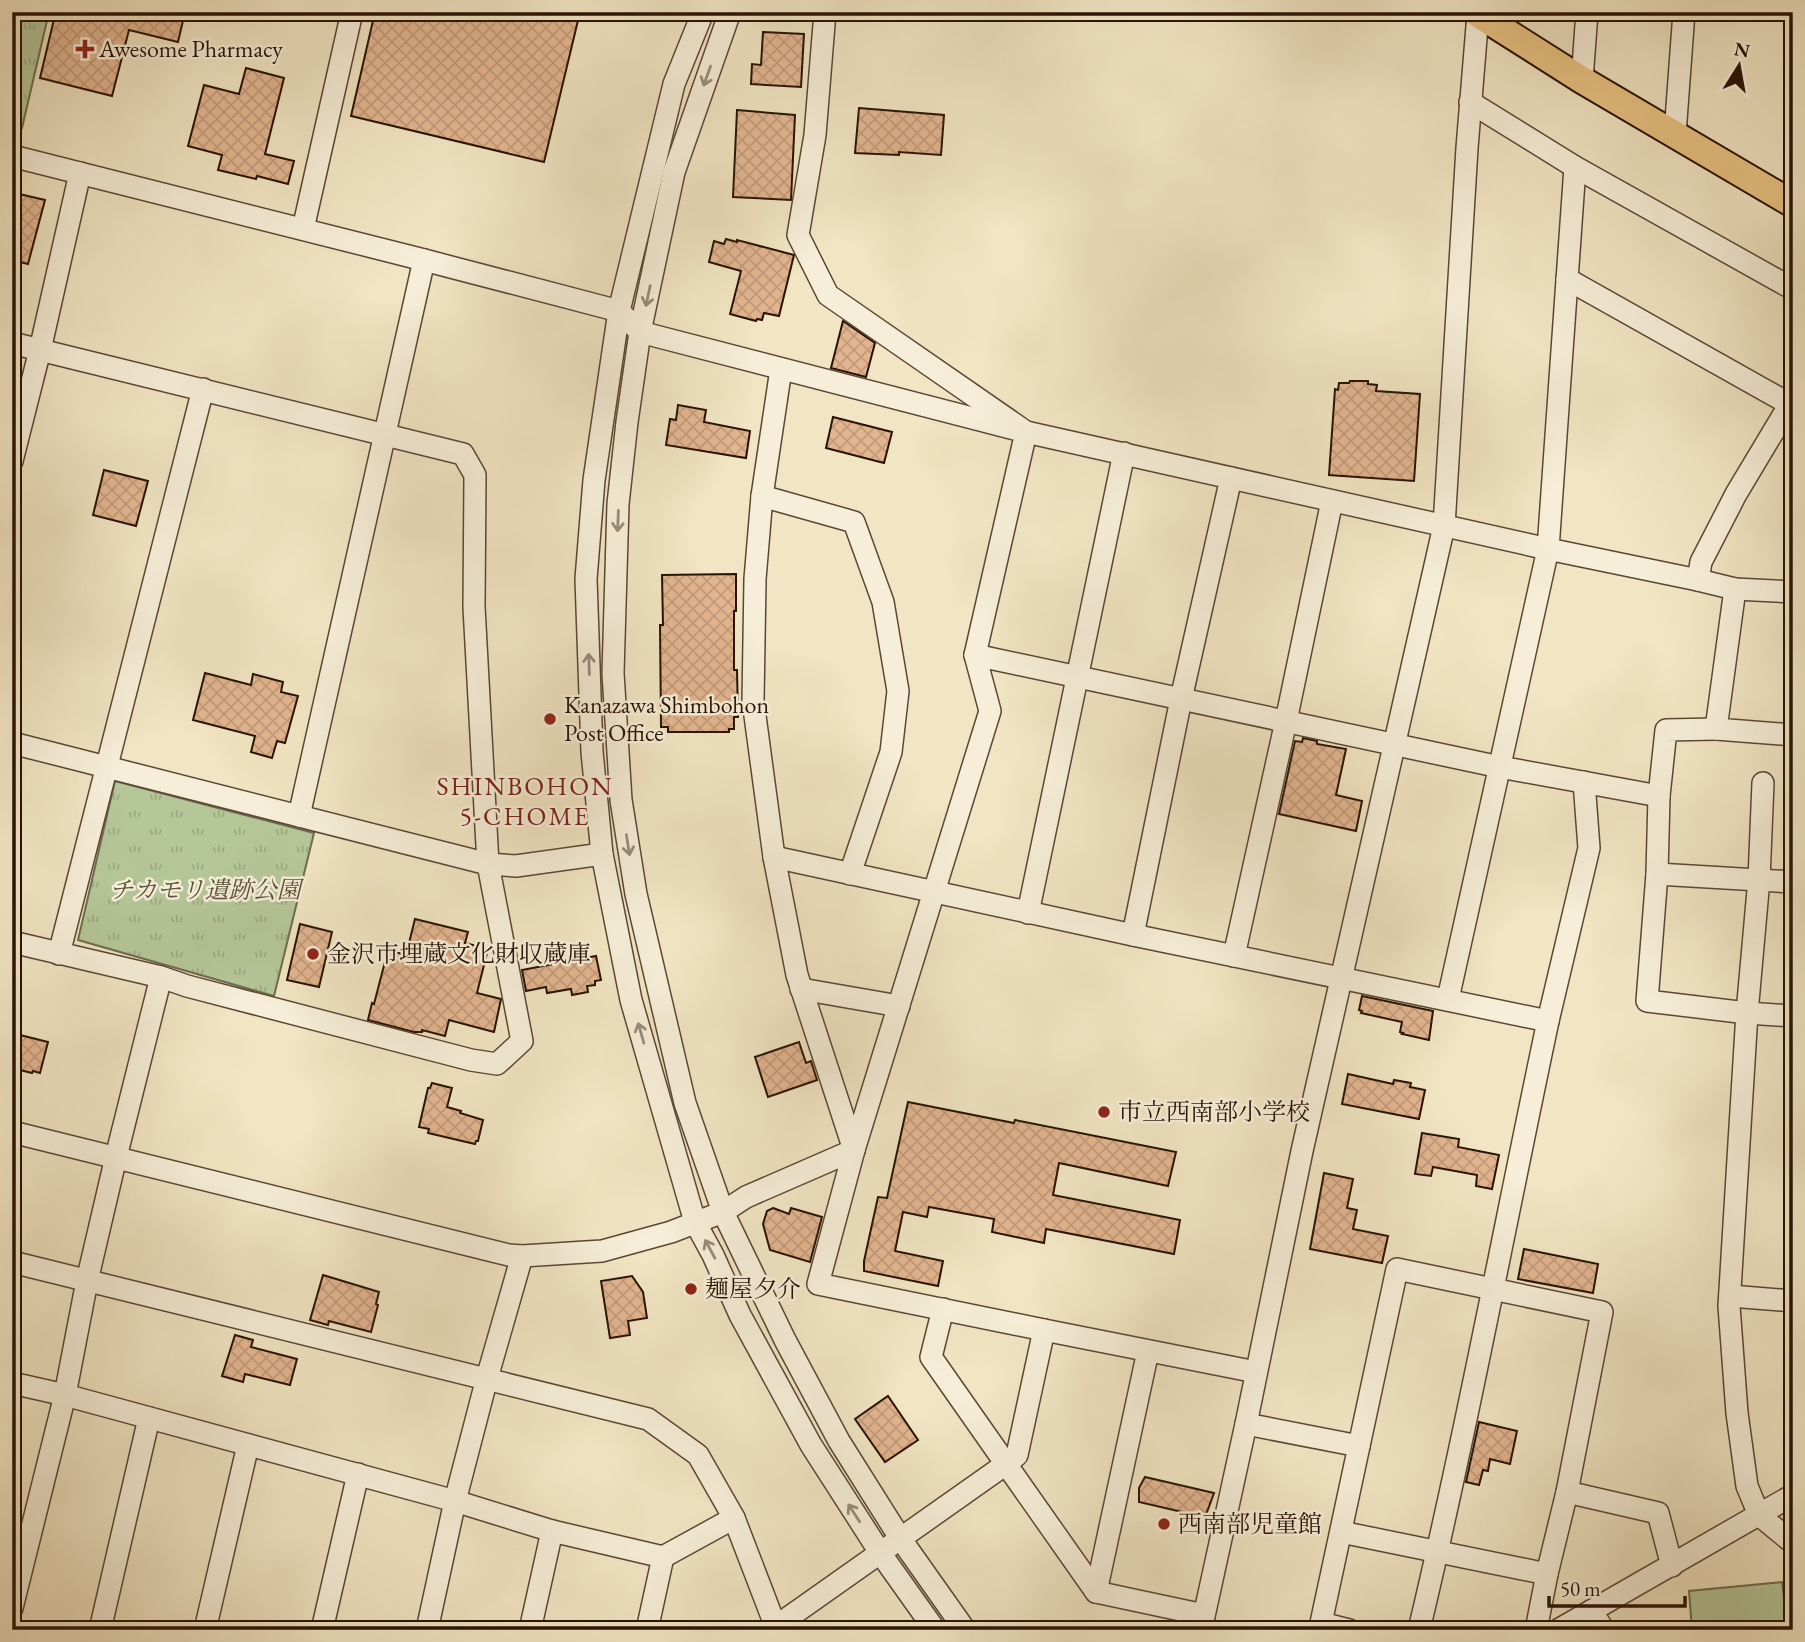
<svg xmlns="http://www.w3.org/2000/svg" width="1805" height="1642" font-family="'EB Garamond','Noto Serif JP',serif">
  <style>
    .park { fill: url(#park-tufts); stroke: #6e6c4e; stroke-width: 2 }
    .pitch { fill: #b5c698; stroke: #6e6c4e; stroke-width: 2 }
    .building { fill: url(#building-cross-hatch); stroke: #281205; stroke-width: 2 }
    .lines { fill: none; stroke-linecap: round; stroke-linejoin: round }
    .minor-casing { stroke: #5a4734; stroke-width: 24 }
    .major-casing { stroke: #281205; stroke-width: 30 }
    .minor { stroke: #f6eed8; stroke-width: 21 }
    .major { stroke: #e8c282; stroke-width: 26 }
    .oneway { stroke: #998b79 }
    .poi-dot { fill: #8f2418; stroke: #f6eed8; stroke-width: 2.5 }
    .labels { text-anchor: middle; stroke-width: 5; stroke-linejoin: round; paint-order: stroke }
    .poi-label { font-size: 24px; fill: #281205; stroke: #f6eed8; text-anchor: start }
    .park-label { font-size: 24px; font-style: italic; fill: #595138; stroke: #f6eed8 }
    .neighbourhood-label { font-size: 26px; letter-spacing: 2px; fill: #7a1f14; stroke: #f6eed8 }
  </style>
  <defs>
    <pattern id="park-tufts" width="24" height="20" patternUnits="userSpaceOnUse" patternTransform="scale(1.75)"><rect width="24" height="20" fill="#b5c698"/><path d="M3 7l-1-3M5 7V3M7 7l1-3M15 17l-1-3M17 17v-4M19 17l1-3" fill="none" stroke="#9ca982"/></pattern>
    <pattern id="building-cross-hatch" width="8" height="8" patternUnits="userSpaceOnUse" patternTransform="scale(1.75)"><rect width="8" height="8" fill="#e2b58f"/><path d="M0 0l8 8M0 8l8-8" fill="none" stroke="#c29b7a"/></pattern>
  </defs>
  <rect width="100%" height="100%" fill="#f1e5c3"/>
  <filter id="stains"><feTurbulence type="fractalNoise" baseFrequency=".00286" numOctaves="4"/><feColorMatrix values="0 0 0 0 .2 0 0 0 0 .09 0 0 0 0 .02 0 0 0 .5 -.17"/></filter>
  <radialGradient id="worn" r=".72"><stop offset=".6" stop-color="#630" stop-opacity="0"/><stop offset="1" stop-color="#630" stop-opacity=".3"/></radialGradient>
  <g class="park">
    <path d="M 12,12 L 49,12 L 22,128 L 12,125 Z"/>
    <path d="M 115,781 L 314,833 L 274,996 L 78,940 Z"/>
  </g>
  <path class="pitch" d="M 1782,1582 L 1788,1630 L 1692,1630 L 1689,1591 Z"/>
  <g class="building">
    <path d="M 64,12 L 185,12 L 178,42 L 129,30 L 112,96 L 40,78 L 55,15 L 63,17 Z"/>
    <path d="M 375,12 L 580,12 L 544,162 L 351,116 Z"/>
    <path d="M 763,32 L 804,34 L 801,87 L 751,84 L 752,64 L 761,65 Z"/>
    <path d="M 246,68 L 284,78 L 265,154 L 294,161 L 288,184 L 257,176 L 256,179 L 218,170 L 222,155 L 188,146 L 204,85 L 239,94 Z"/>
    <path d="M 859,108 L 944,115 L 941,155 L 899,152 L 899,155 L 855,153 Z"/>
    <path d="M 737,110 L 795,115 L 791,200 L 733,197 Z"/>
    <path d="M 15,193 L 45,200 L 28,264 L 12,260 L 12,198 L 14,198 Z"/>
    <path d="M 726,239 L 737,242 L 737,240 L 794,255 L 779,316 L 764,313 L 762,320 L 757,319 L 756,321 L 730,314 L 741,271 L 709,262 L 714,241 L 724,244 Z"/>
    <path d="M 843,321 L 875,343 L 866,377 L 831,368 Z"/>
    <path d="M 1350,381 L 1368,381 L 1368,384 L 1377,385 L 1376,391 L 1420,394 L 1414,481 L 1329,475 L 1335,389 L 1338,390 L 1339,383 L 1349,383 Z"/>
    <path d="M 678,405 L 706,410 L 704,422 L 750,431 L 746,458 L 666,445 L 670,419 L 676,420 Z"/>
    <path d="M 833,417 L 892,432 L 884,463 L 826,448 Z"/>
    <path d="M 104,470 L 148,481 L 136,526 L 93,515 Z"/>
    <path d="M 736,574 L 736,611 L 734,611 L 734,670 L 737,670 L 738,717 L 734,717 L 734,729 L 729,729 L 729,732 L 668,732 L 668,727 L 661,727 L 660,625 L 663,625 L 662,575 Z"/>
    <path d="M 205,673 L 251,685 L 253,674 L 283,682 L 281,692 L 298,696 L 285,743 L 277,741 L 272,758 L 251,752 L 255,736 L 193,720 Z"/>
    <path d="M 1303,738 L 1317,741 L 1317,744 L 1346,749 L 1336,795 L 1362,801 L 1356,831 L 1279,814 L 1295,741 L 1302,742 Z"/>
    <path d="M 415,919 L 468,932 L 465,943 L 488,949 L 477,993 L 501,999 L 494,1032 L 449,1020 L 445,1036 L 422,1030 L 422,1032 L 414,1032 L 368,1020 L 372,1003 L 374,1004 L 388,950 L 406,955 Z"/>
    <path d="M 300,924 L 332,932 L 319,987 L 287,980 Z"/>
    <path d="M 596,956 L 601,980 L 595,981 L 595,985 L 587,986 L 588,992 L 572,995 L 571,989 L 547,993 L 546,987 L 526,991 L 522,970 Z"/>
    <path d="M 1362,996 L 1433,1011 L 1429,1040 L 1402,1034 L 1403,1033 L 1400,1032 L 1402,1022 L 1361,1013 L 1362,1011 L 1359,1010 Z"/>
    <path d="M 12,1033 L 48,1042 L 40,1073 L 33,1071 L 32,1073 L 12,1068 Z"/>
    <path d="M 799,1042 L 806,1063 L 811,1061 L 817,1080 L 768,1097 L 755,1057 Z"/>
    <path d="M 1348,1074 L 1393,1084 L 1394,1080 L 1411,1083 L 1410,1087 L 1425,1090 L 1419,1119 L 1342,1104 Z"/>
    <path d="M 432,1083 L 452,1088 L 447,1107 L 461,1111 L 460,1113 L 483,1120 L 478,1141 L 476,1141 L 475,1144 L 428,1133 L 429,1129 L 419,1127 L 428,1088 L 430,1088 Z"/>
    <path d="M 908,1102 L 1014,1123 L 1015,1120 L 1176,1152 L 1168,1186 L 1059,1163 L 1053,1195 L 1180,1220 L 1174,1254 L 1046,1229 L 1044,1243 L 992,1232 L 994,1219 L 929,1207 L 927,1217 L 903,1212 L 895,1251 L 943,1261 L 938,1286 L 864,1271 L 864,1261 L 878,1197 L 887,1198 Z"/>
    <path d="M 1422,1133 L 1459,1139 L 1458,1147 L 1499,1155 L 1492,1189 L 1476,1186 L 1477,1175 L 1433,1167 L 1431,1176 L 1415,1174 Z"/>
    <path d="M 1324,1173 L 1353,1179 L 1347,1208 L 1357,1210 L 1353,1229 L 1388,1236 L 1382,1263 L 1310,1249 Z"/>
    <path d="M 773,1208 L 789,1214 L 791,1208 L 822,1217 L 810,1262 L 770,1250 L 763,1224 L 767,1211 Z"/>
    <path d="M 1524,1249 L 1598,1264 L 1593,1293 L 1518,1279 Z"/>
    <path d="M 323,1275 L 379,1292 L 376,1304 L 378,1305 L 371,1332 L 329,1321 L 328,1325 L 310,1320 Z"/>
    <path d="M 632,1276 L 643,1292 L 647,1318 L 628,1321 L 630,1335 L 610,1338 L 601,1281 Z"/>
    <path d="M 235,1335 L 253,1340 L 251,1347 L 297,1359 L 290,1385 L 245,1374 L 243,1382 L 222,1376 Z"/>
    <path d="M 888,1396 L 918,1440 L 885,1462 L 855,1419 Z"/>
    <path d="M 1479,1422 L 1517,1431 L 1510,1464 L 1490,1459 L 1488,1471 L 1483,1470 L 1479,1485 L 1466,1482 Z"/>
    <path d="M 1145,1477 L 1214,1493 L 1207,1512 L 1204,1517 L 1139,1502 L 1139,1488 Z"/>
  </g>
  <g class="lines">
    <defs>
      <g id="minor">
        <path d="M 703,12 L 674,84 L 619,311 L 594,480 L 586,579 L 592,752 L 602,854 L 631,1000 L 695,1222 L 713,1255 L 740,1315 L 811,1445 L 881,1554 L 935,1630"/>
        <path d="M 730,12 L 674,172 L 640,332 L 627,422 L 618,504 L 613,673 L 621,800 L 636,894 L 685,1103 L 723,1212 L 785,1340 L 839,1441 L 900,1538 L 965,1630"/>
        <path d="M 825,12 L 815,135 L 798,235 L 828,295 L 1026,432 L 975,655 L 990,711 L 854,1150"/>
        <path d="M 1582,80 L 1587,12"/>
        <path d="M 1470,102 L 1575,167 L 1793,289"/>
        <path d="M 1675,134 L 1684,12"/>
        <path d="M 12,156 L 424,260 L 619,311 L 640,332 L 1026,432 L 1548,549 L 1698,580 L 1701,562 L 1736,494 L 1793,399"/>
        <path d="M 303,229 L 352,12"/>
        <path d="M 1567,279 L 1793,406"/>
        <path d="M 12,343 L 40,350 L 80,173"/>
        <path d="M 781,369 L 762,496 L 755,579 L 753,701 L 774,857 L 797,975 L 854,1150"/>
        <path d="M 12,461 L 40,350 L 463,454 L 475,475 L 474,607 L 488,864 L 516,866 L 602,854"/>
        <path d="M 762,496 L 854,522 L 883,602 L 898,691 L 891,752 L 850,874"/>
        <path d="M 1698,580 L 1735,589 L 1793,592"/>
        <path d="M 1735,589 L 1716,729 L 1793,735"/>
        <path d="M 975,655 L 1500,767 L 1659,796"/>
        <path d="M 1716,729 L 1666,730 L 1659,796 L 1657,874 L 1647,1001 L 1747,1013 L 1793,1016"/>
        <path d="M 12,743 L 488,864 L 522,1041 L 497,1064 L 471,1060 L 187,986 L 161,977 L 116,1157 L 87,1281 L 65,1395 L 12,1608"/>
        <path d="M 1763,783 L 1759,879 L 1747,1013 L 1729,1306 L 1737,1413 L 1747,1486 L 1759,1515 L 1793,1543"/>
        <path d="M 299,816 L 424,260"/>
        <path d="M 774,857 L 1133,935 L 1548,1021 C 1505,1224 1467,1428 1419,1630"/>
        <path d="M 1657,874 L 1793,882"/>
        <path d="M 1028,913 L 1124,453"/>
        <path d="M 1133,935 L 1181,699 L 1231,478"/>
        <path d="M 12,942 L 161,977"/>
        <path d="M 59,954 L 203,389"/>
        <path d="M 1234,956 L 1286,721 L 1332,501"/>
        <path d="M 801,989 L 899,1006"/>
        <path d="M 1448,999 L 1548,549 L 1575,167"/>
        <path d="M 1548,1021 L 1589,848 L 1584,782"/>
        <path d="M 12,1132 L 509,1255 L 522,1256 L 602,1251 L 671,1232 L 723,1212 L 746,1197 L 854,1150 L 818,1284 L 1044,1330 L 1256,1372"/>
        <path d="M 12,1262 L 648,1419 L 698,1455 L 734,1518"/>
        <path d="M 1730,1296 L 1793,1301"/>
        <path d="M 943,1309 L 931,1357 L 1006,1464 L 1017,1455 L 1044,1330"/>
        <path d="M 12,1383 L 65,1395 L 455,1501 L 552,1531 L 663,1557 L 734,1518 L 777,1630"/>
        <path d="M 1246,1424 L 1359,1446 L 1321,1623 L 1349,1630"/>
        <path d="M 1359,1446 L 1397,1269 L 1602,1312 L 1567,1492 L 1547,1574 L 1536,1630"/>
        <path d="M 1567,1492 L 1658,1513 L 1672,1566"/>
        <path d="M 1341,1532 L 1547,1574"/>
        <path d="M 1096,1592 L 1148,1351"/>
        <path d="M 1591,1611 L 1604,1630"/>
        <path d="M 775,1627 L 1006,1464 L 1096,1592 L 1204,1615"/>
        <path d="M 100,1630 L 149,1418"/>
        <path d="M 205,1630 L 248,1445"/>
        <path d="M 322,1630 L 358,1474"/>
        <path d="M 427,1630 L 455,1501 L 487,1378 L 522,1256"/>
        <path d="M 530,1630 L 552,1531"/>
        <path d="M 647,1630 L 663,1557"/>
        <path d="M 1201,1630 L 1246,1424 L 1302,1151 L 1444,526 L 1467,148 L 1478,14"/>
        <path d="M 1558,1630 L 1793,1495"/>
      </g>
      <path id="major" d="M 1478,12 L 1478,14 L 1582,80 L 1793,204"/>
    </defs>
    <use href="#minor" class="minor-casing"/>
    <use href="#major" class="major-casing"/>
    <use href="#minor" class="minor"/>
    <use href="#major" class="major"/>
  </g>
  <defs><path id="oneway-shaft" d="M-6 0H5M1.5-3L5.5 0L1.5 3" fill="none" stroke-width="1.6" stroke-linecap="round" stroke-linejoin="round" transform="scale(1.75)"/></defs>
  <g class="oneway">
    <use href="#oneway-shaft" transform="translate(707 76) rotate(110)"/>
    <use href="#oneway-shaft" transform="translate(648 296) rotate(102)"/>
    <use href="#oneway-shaft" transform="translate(618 521) rotate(92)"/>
    <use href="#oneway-shaft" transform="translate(589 664) rotate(-92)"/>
    <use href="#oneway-shaft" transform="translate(628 845) rotate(81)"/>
    <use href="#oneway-shaft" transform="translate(641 1033) rotate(-106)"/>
    <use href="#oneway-shaft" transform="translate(710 1249) rotate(-118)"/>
    <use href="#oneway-shaft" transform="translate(854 1513) rotate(-123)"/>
  </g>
  <g class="poi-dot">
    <path d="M81.5 38.5h7v7h7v7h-7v7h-7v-7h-7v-7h7z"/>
    <circle cx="550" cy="719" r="7"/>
    <circle cx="313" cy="954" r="7"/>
    <circle cx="1104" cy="1112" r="7"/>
    <circle cx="691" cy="1289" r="7"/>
    <circle cx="1164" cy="1524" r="7"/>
  </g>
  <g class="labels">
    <g class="poi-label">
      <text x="99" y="57">Awesome Pharmacy</text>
      <text x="564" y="713">Kanazawa Shimbohon<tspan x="564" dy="28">Post Office</tspan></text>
      <text x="327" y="962">金沢市埋蔵文化財収蔵庫</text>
      <text x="1118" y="1120">市立西南部小学校</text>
      <text x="705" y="1297">麺屋夕介</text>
      <text x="1178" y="1532">西南部児童館</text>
    </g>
    <g class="park-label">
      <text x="205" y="898">チカモリ遺跡公園</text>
    </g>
    <g class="neighbourhood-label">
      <text x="525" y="795">SHINBOHON<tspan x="525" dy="30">5-CHOME</tspan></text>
    </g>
  </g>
  <rect width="1805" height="1642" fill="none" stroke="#f1e5c3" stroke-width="42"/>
  <rect x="14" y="14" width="1777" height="1614" fill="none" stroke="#281205" stroke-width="3.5"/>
  <rect x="21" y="21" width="1763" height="1600" fill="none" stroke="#281205" stroke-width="2"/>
  <g transform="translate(1739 66) rotate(11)" stroke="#f6eed8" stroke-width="5" paint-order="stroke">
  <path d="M0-5L12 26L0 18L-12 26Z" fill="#281205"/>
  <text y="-10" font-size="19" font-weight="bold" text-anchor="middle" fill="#281205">N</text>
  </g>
  <path d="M1549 1596v10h136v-10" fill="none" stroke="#281205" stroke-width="3.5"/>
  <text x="1560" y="1596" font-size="21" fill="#281205" stroke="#f6eed8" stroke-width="5" paint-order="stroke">50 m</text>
  <rect width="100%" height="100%" filter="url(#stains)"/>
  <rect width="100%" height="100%" fill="url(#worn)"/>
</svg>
